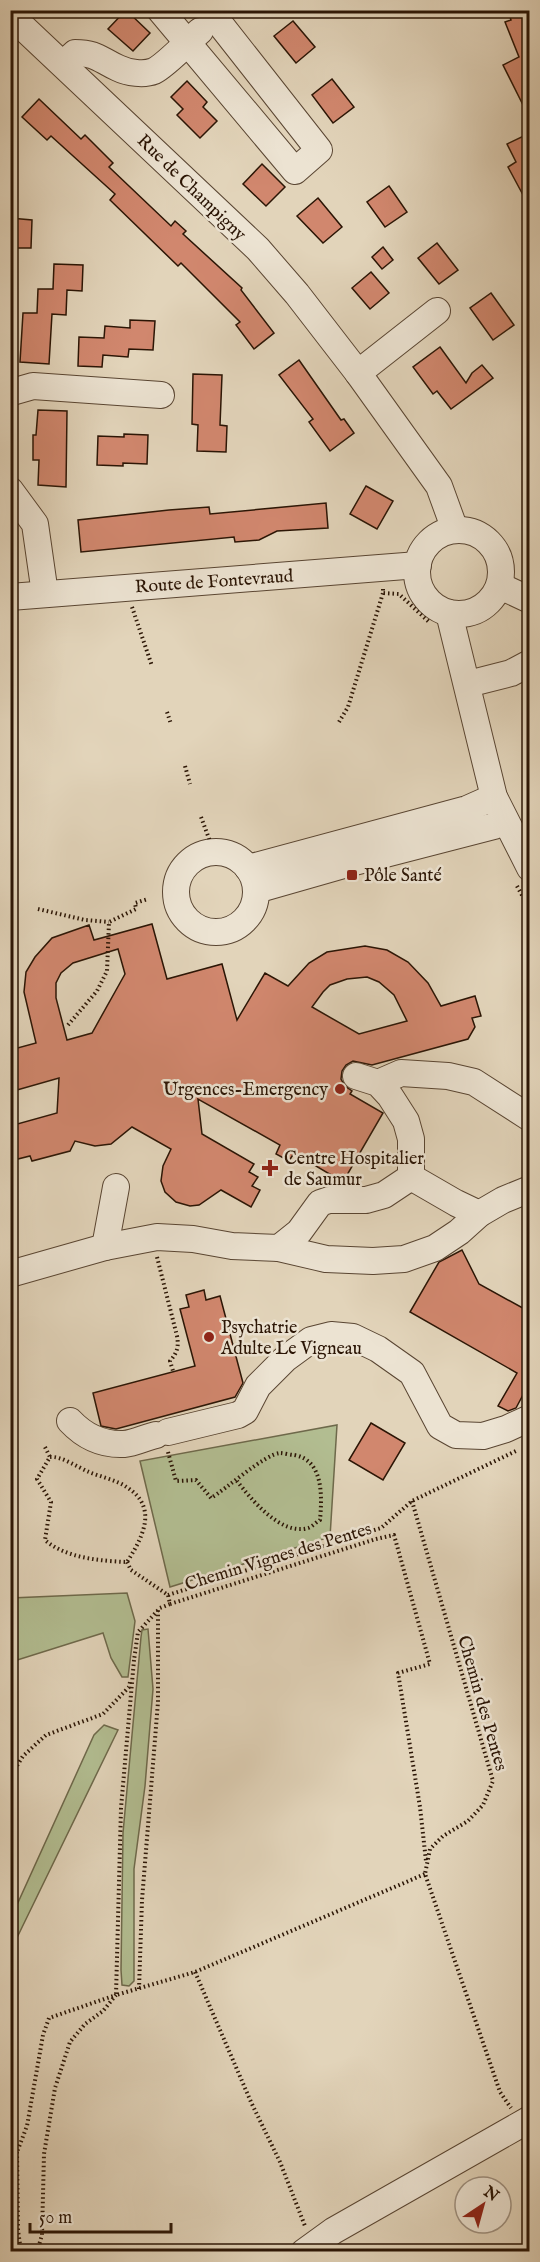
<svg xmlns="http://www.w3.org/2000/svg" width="540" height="2262" font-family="'IM FELL English',serif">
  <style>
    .green { fill: #b2bd91; stroke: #6e694b; stroke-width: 1.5 }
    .building { fill: #d1876e; stroke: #2b1505; stroke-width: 1.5; fill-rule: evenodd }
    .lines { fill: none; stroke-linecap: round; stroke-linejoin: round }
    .minor-casing { stroke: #594532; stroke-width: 28 }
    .path { stroke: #2b1505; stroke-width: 4; stroke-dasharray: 1.5 3; stroke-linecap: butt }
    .minor { stroke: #ece3d2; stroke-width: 26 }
    .poi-dot { fill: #8f2418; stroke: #ece3d2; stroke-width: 2 }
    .labels { text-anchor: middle; stroke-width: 5; stroke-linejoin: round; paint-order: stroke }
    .street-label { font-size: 18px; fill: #2b1505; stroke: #ece3d2 }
    .poi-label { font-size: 18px; fill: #2b1505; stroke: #ece3d2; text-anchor: start }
  </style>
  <rect width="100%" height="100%" fill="#e2d4ba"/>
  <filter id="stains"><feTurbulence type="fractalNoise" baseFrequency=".00333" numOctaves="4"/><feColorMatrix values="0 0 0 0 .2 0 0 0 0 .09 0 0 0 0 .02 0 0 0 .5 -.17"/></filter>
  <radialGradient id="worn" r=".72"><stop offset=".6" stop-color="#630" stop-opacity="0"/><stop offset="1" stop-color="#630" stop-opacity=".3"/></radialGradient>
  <g class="green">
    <path d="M 337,1425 L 330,1537 L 170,1587 L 140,1461 Z"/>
    <path d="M 127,1593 L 135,1621 L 128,1677 L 122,1677 L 111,1658 L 103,1633 L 11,1662 L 11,1598 Z"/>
    <path d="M 148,1629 L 153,1689 L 145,1786 L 134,1869 L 134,1981 L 129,1986 L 122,1985 L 121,1970 L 123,1833 L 141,1637 L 142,1630 Z"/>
    <path d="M 104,1725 L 118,1730 L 11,1950 L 11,1918 L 94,1735 Z"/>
  </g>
  <g class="building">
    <path d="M 126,10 L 150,33 L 133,51 L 108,29 Z"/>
    <path d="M 524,11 L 530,24 L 530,119 L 503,65 L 519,57 L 505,22 L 511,20 L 510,17 Z"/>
    <path d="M 293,21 L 315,47 L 296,63 L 274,36 Z"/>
    <path d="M 332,79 L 354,107 L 333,123 L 312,95 Z"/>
    <path d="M 187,81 L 207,102 L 203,107 L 217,121 L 200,138 L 177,115 L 183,109 L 171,97 Z"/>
    <path d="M 39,99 L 81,139 L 85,135 L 113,163 L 109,167 L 171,226 L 175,221 L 186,231 L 183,234 L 242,288 L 241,290 L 274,333 L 254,349 L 236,325 L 240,322 L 181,263 L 178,266 L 110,200 L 115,194 L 51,136 L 47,140 L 22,117 Z"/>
    <path d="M 530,133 L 530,208 L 508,167 L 516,162 L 507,144 Z"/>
    <path d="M 262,164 L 285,187 L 266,206 L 243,184 Z"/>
    <path d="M 389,186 L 407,212 L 385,227 L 367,202 Z"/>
    <path d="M 318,198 L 342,227 L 323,243 L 297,216 Z"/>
    <path d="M 10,218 L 32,220 L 31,248 L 10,248 Z"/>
    <path d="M 437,243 L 458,270 L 439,284 L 418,258 Z"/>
    <path d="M 383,247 L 393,260 L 382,269 L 372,257 Z"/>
    <path d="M 54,264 L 83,265 L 82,291 L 67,290 L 66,315 L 52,314 L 49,364 L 20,362 L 23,313 L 37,313 L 38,289 L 53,289 Z"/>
    <path d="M 371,272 L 389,293 L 370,309 L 352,288 Z"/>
    <path d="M 491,293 L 514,325 L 493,340 L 470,308 Z"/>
    <path d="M 130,320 L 155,321 L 153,350 L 129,349 L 128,357 L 103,355 L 102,367 L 78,366 L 79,337 L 104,338 L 105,326 L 130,328 Z"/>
    <path d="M 440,347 L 466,383 L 472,373 L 482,365 L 493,378 L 451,409 L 437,391 L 433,394 L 413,367 Z"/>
    <path d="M 299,360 L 341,420 L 344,419 L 354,433 L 330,451 L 309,422 L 313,419 L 279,375 Z"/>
    <path d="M 193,374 L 222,375 L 220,425 L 227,426 L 226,452 L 197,451 L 198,425 L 192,424 Z"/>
    <path d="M 38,410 L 67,411 L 66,487 L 38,485 L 39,460 L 33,460 L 33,435 L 36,435 Z"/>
    <path d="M 124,434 L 148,435 L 147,464 L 123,463 L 123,466 L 97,465 L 98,436 L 124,437 Z"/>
    <path d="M 366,486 L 393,501 L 377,529 L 350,514 Z"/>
    <path d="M 326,503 L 328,528 L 277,531 L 259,540 L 235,542 L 234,537 L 81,552 L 78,520 L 169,510 L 209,507 L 210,514 Z"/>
    <path d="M 152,924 L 167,979 L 222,964 L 237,1020 L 265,973 L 288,986 L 309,963 L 327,952 L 365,946 L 387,950 L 408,962 L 428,983 L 441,1006 L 475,996 L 481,1016 L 472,1018 L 475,1027 L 468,1039 L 372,1065 L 353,1061 L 346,1065 L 342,1071 L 341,1079 L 345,1086 L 352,1091 L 350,1094 L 383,1113 L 343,1182 L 294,1153 L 289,1161 L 276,1154 L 280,1145 L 198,1099 L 202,1134 L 254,1164 L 249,1172 L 258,1177 L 252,1186 L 260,1190 L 251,1207 L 221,1190 L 199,1205 L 190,1206 L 176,1202 L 165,1192 L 161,1181 L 163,1166 L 171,1149 L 132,1127 L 111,1144 L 95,1146 L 75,1141 L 70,1151 L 32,1161 L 30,1156 L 10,1161 L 10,1126 L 57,1113 L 59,1078 L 10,1092 L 10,1050 L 36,1043 L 24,992 L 26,972 L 35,957 L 52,938 L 89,925 L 94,940 ZM 118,949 L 125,974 L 92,1033 L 67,1040 L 56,998 L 56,983 L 61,973 L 73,963 ZM 367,977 L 379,982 L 394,995 L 407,1021 L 359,1034 L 312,1007 L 323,992 L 330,985 L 347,979 Z"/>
    <path d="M 462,1250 L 479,1284 L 530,1312 L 530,1396 L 524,1393 L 516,1408 L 508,1411 L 498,1406 L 517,1373 L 410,1312 L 439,1262 Z"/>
    <path d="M 204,1290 L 206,1300 L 220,1296 L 243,1383 L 235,1397 L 116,1429 L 101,1426 L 93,1393 L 195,1366 L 180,1309 L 189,1307 L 186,1295 Z"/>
    <path d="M 371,1423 L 405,1443 L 383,1480 L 349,1460 Z"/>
  </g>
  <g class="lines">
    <defs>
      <g id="minor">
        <path d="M 160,10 L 295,171 L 319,150 L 209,10"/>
        <path d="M 10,15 L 258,249 L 297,294 L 358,373 L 439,486 L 455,530"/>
        <path d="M 63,64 L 75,53 C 97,53 100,60 118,68 C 128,73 144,75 154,71 C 165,66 190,40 200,31"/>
        <path d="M 358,373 L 437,311"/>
        <path d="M 12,392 L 33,386 L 161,395"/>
        <path d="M 10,490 L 35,524 L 45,594"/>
        <circle cx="459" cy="572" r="42"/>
        <path d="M 500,586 L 530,600"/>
        <path d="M 10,597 L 418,565"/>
        <path d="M 449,613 L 494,797 L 530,868"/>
        <path d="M 468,684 L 511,673 L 530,663"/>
        <circle cx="216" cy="892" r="40"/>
        <path d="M 248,868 L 467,809 L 494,797"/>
        <path d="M 256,890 L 347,864 L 494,826 L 505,821"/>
        <path d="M 356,1076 L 378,1083 L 390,1096 L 406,1121 L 411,1139 L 411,1177 L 456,1203 L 479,1214"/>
        <path d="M 378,1083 L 401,1073 L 448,1076 L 474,1082 L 530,1118"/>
        <path d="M 105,1247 L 116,1187"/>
        <path d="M 279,1248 L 299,1232 L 320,1203 L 329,1200 L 366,1200 L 384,1195 L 411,1177"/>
        <path d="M 10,1274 L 105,1247 L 157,1237 L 193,1239 L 232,1246 L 279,1248 L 326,1259 L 373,1261 L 404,1259 L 435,1248 L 459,1232 L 479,1214 L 503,1200 L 530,1189"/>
        <path d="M 70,1421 C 85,1437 102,1445 124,1444 C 135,1443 146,1437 156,1435"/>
        <path d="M 168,1432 L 238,1415 L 245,1411 L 258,1386 L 285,1359 L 311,1340 L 331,1335 L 353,1337 L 378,1349 L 412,1373 L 440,1426 L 456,1435 L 483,1436 L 506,1429 L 530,1418"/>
        <path d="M 304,2252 L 333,2231 L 530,2119"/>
      </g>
    </defs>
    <use href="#minor" class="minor-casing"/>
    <g class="path">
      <path d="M 383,589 L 383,593 L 399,594 L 429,622"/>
      <path d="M 132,607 L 152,666"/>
      <path d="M 167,712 L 171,724"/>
      <path d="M 339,722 L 348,707 L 383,593"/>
      <path d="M 185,766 L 190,784"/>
      <path d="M 201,817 L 214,852"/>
      <path d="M 10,858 L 11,857"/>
      <path d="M 517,886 L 530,910"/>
      <path d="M 38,909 L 85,920 L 109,922"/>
      <path d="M 68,1025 L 97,991 L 107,971 L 109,922 L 136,909 L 135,903 L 148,899"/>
      <path d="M 157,1257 L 177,1336 C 179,1347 177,1353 170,1361 L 173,1371"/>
      <path d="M 45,1447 L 50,1457"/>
      <path d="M 168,1452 L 176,1481 L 196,1480 L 211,1498 C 226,1489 265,1454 280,1453 C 284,1453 290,1455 294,1455 C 324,1460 322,1497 320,1520 C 316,1522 312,1527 308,1528 C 281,1536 251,1499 237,1481"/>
      <path d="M 50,1457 C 62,1456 77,1467 89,1472 C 101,1477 117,1480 128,1488 C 158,1508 143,1537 127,1562 C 101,1561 65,1558 45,1540 L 51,1502 L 37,1479 Z"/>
      <path d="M 412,1501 L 493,1781 L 483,1805 L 468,1821 L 443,1836 L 430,1849 L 425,1874 L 500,2092 L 511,2108"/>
      <path d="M 127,1562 L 131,1570 L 168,1595 L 170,1604 L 160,1608 L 138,1632 L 134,1660"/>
      <path d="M 168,1595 L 381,1528 L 412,1501 L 518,1450"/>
      <path d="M 170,1604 L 376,1539 L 394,1535 L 430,1664 L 398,1673 L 420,1807 L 426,1861"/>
      <path d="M 134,1660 L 121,1808 L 116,1995 L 195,1972 L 425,1874"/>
      <path d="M 10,1777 L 23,1756 L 46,1735 L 103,1714 L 129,1687 L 130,1682"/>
      <path d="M 195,1972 L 251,2102 L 280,2162 L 305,2226"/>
      <path d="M 139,1989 L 142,1900 L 158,1702 L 158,1610"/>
      <path d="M 17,2152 L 18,2230 L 21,2252"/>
      <path d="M 10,2154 L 17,2152 L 27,2126 L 43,2035 L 49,2018 L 116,1995"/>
      <path d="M 37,2252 L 42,2235 L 44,2154 L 55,2088 L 70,2042 L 85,2024 L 103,2011 L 116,1995"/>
    </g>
    <use href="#minor" class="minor"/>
  </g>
  <g class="poi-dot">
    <rect x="346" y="869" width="12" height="12" rx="3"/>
    <circle cx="340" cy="1089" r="6"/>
    <path d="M267 1159h6v6h6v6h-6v6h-6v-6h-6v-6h6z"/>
    <circle cx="209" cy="1337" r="6"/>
  </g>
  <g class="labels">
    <g class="street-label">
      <text transform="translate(192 187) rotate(44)" y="6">Rue de Champigny</text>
      <text transform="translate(214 581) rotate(-4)" y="6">Route de Fontevraud</text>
      <text transform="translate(278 1556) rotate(-17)" y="6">Chemin Vignes des Pentes</text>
      <text transform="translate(483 1703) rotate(74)" y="6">Chemin des Pentes</text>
    </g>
    <g class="poi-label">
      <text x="364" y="881">Pôle Santé</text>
      <text x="328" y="1095" text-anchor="end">Urgences-Emergency</text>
      <text x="284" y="1164">Centre Hospitalier<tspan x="284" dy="21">de Saumur</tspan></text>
      <text x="221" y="1333">Psychatrie<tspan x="221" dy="21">Adulte Le Vigneau</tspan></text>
    </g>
  </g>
  <rect width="540" height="2262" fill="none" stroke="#e2d4ba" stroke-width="36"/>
  <rect x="12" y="12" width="516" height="2238" fill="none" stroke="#2b1505" stroke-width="3"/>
  <rect x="18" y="18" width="504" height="2226" fill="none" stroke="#2b1505" stroke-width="1.5"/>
  <g transform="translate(483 2205) rotate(36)"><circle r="28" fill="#ece3d2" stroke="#9f9180" stroke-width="1.5"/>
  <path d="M0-4.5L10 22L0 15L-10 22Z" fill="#8f2418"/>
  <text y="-9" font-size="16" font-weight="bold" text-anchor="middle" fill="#2b1505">N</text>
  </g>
  <path d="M30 2223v9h141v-9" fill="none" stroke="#2b1505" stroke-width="3"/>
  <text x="39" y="2223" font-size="18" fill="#2b1505" stroke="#ece3d2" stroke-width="4.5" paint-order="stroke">50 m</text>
  <rect width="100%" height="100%" filter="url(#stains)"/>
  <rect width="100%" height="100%" fill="url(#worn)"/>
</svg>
